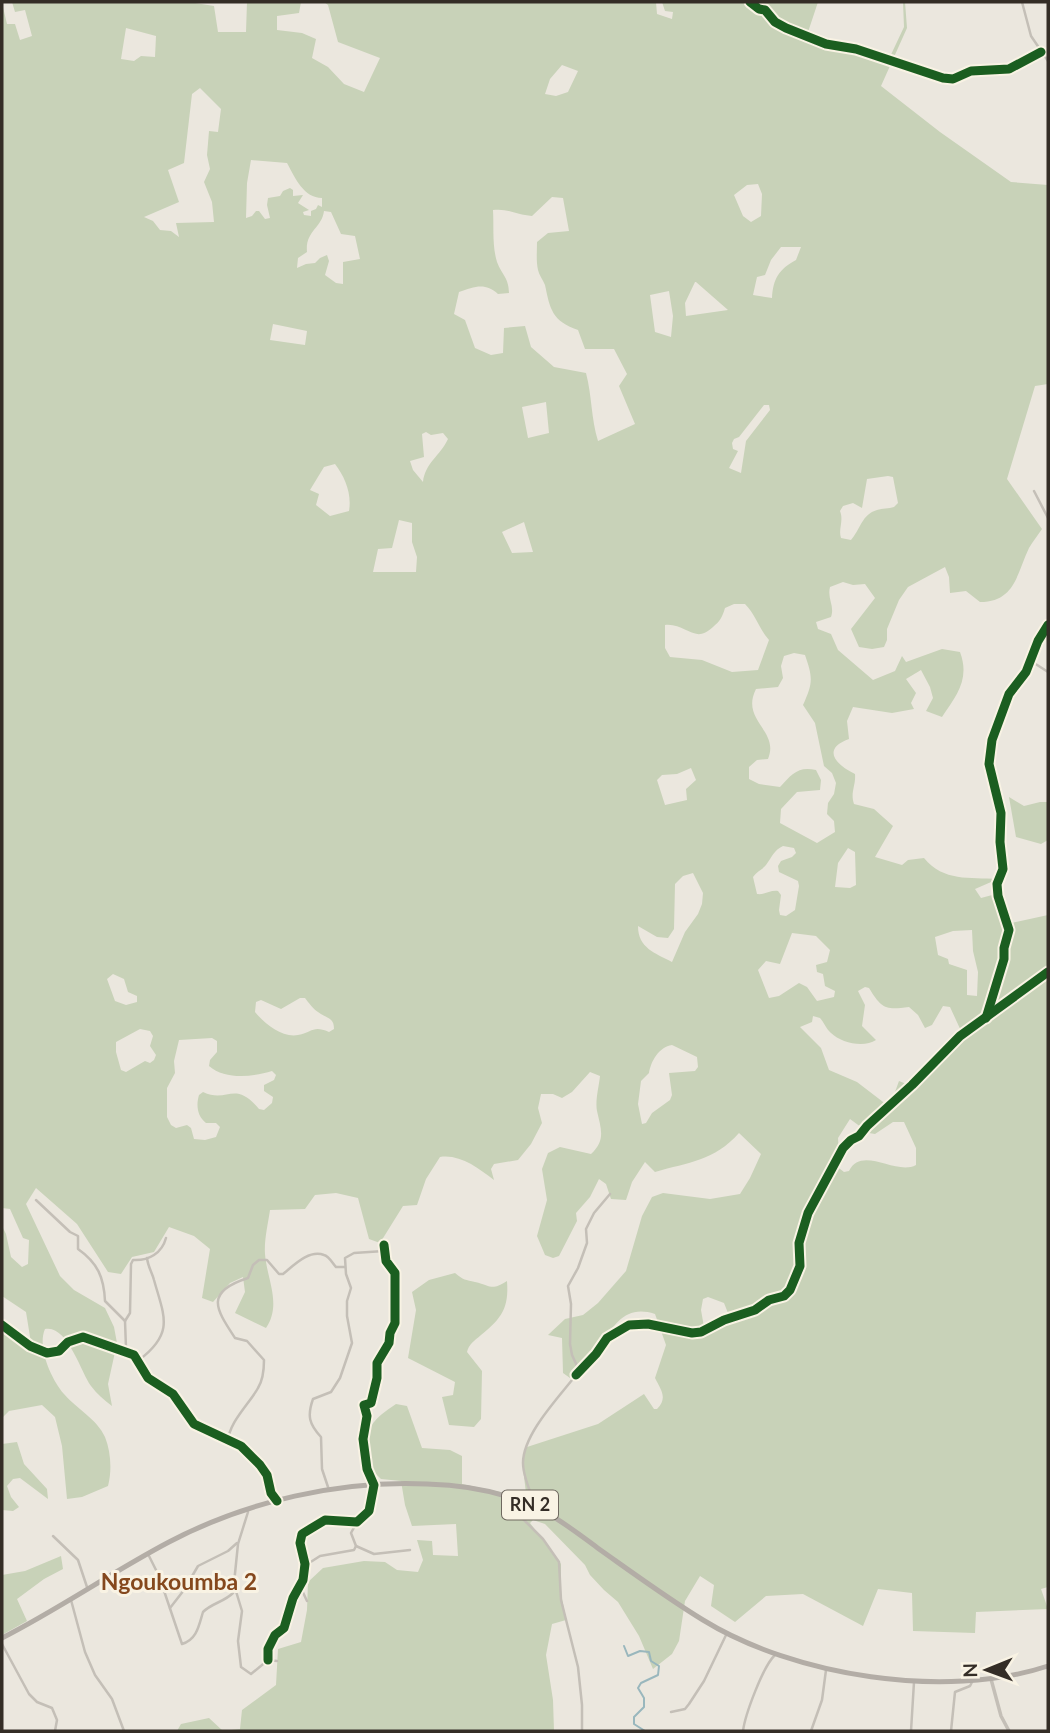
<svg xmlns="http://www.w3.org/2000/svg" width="1050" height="1733" font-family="Lato,sans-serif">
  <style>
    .green { fill: #c8d2b8; fill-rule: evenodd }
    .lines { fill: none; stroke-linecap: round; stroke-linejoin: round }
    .stream { stroke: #99b7bd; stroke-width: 2 }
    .minor { stroke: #c4bfb7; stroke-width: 2.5 }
    .tertiary { stroke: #c4bfb7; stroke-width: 3.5 }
    .primary { stroke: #b3ada6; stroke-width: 5 }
    .cycleway-casing { stroke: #f9f3e4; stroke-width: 13 }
    .cycleway { stroke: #1b5e20; stroke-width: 9 }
    .labels { text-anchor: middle; stroke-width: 6; stroke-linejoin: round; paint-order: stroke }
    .shield { fill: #f9f3e4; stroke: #6f685f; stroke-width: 2 }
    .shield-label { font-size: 18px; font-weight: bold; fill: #342d26 }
    .quarter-label { font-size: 23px; font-weight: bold; fill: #85481d; stroke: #f9f3e4 }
  </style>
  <rect width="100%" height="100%" fill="#ebe7de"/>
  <g class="green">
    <path d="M 12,2 L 189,2 L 214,6 L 218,32 L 246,32 L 247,2 L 301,2 L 299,13 L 277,16 L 277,30 L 302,33 L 316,39 L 312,58 L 328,67 L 344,84 L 364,92 L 380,58 L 338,42 L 328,5 L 324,2 L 656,2 L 657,14 L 672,19 L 673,12 L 665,11 L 662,2 L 750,2 L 761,11 L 763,2 L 818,2 L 808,32 L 829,45 L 866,47 L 888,61 L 904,27 L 903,2 L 905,2 L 907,28 L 881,86 L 940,132 L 1011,182 L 1048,185 L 1048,384 L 1035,386 L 1007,479 L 1042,529 C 1038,535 1033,541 1029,548 C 1017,572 1016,602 980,602 L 966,591 L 950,593 L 949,577 L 945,567 L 908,587 L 899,600 L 887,629 L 887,640 L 884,647 L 872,649 L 859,647 L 851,629 L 875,598 L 865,584 L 853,585 L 843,582 L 830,587 C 827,599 835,606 831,617 L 816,622 L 818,629 L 831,634 L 838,650 L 873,680 L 895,671 L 902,656 L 906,662 L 942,649 L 960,652 C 970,679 957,695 942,717 L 926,711 L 933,698 L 930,687 L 921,670 L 906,679 L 916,693 L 911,703 L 914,709 L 892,713 L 853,707 L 847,721 L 849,739 C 821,749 836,765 855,774 C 856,786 850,792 854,804 L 874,809 L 893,826 L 875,857 L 902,865 L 908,860 L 924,858 C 944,882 969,877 998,879 L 975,889 L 981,898 L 996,894 L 1007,924 L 1048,915 L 1048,1587 L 1041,1589 L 1048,1609 L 976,1612 L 975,1633 L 913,1631 L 912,1593 L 878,1589 L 863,1626 L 803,1594 L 766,1596 L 735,1622 L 711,1606 L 714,1585 L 700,1576 L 685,1601 L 679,1641 L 672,1654 L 653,1669 L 639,1636 L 618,1602 L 604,1590 L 590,1575 L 585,1565 L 545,1524 L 533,1520 L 530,1523 L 561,1564 L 561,1593 L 566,1620 L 552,1624 L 546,1655 L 553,1700 L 554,1731 L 177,1731 L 181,1724 L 209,1718 L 223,1731 L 240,1729 L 242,1710 L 276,1685 L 278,1649 L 301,1642 L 307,1610 L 308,1582 L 323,1568 L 364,1561 L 385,1562 L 397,1570 L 418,1572 L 423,1560 L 417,1540 L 432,1541 L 433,1555 L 458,1556 L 456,1524 L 412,1526 L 405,1505 L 401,1481 L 381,1479 L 370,1468 C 366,1432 364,1425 396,1404 L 407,1406 L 422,1448 L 450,1450 L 462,1456 L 462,1484 L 519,1496 L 526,1493 L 522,1460 L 527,1447 L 598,1424 L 644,1394 L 654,1409 L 657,1409 C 668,1398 661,1390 655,1378 L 666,1345 L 655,1314 C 626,1305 616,1323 601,1344 C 592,1356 580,1367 570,1378 L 563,1373 L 562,1338 L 548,1335 L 565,1319 L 583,1315 L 598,1303 L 626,1271 L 642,1216 L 652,1197 L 663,1193 L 710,1199 L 740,1194 L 750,1178 L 761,1154 L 739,1133 C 714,1161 689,1162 655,1172 L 645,1162 L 632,1182 L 626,1200 L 611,1199 L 606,1184 L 599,1179 L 590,1197 L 576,1213 L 577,1221 L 559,1256 L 553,1258 L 545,1255 L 537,1236 L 547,1200 L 542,1169 L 548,1153 L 560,1147 L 591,1154 C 606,1140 601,1129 597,1111 C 595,1101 599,1086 600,1076 L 590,1072 L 572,1092 L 562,1098 L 553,1094 L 541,1094 L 538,1108 L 542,1123 L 531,1144 L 518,1160 L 494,1164 L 491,1169 L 494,1180 C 478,1168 460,1154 440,1157 L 426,1179 L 417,1205 L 403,1206 L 380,1243 L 369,1239 L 358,1198 L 336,1193 L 315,1195 L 305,1209 L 270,1210 C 268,1224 264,1240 265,1254 C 267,1280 282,1304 266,1328 L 235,1313 L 245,1292 L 243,1277 L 230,1283 L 213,1302 L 202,1298 L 210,1249 L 194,1236 L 169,1227 L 154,1252 L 132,1257 L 121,1274 L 108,1272 L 77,1224 L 36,1188 L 26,1204 L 60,1276 L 74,1290 L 105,1308 L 114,1327 L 117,1343 L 108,1384 L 112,1406 C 104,1400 97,1394 91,1386 C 81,1372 67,1324 45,1329 C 37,1347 51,1379 64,1394 C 77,1409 97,1419 105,1437 C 111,1452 112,1471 108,1486 L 82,1497 L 67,1499 L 62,1446 L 55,1417 L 42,1405 L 9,1411 L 2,1418 L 2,1330 L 32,1349 L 26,1312 L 2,1296 L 2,1226 L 6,1234 L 11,1257 L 22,1267 L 28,1264 L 29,1240 L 23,1238 L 10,1209 L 2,1208 L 2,3 L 7,24 L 15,24 L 20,40 L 32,36 L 25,10 L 15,12 ZM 126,28 L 156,36 L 155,57 L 141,56 L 134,61 L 121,59 ZM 562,65 L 578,71 L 568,92 L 556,96 L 545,94 L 550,79 ZM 200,88 L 221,109 L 218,132 L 209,131 L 207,155 L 210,169 L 204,182 L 212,202 L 214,222 L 176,223 L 179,237 L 171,231 L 160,230 L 153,221 L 144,217 L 179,202 L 168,170 L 184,163 L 192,94 ZM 251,160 L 287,163 C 295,178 304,198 322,198 L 322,207 L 318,205 L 316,209 L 311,211 L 311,216 L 304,215 L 303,212 L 309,210 L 298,203 L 303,195 L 293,196 L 293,190 L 290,188 L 283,191 L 280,196 L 268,198 L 267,205 L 270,218 L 265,219 L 259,211 L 256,211 L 252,216 L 246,218 L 247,183 ZM 758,184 L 762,194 L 761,216 L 751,222 L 743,216 L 734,195 L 747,185 ZM 552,197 L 563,198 L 569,231 L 548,233 L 537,242 C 537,251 536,261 538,270 C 539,275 543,280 545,285 C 550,309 552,321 578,330 L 585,349 L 614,349 L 627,374 L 619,386 L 635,424 L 598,441 C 591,418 592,396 586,373 L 554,367 L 531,347 L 525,326 L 504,328 L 503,353 L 491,355 L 475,348 L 465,320 L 454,314 L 459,292 C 474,287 485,282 498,294 L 509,293 C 509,278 502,275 497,262 C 492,246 494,226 493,210 C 508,208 516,215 532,216 ZM 324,211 L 331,212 L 341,234 L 355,236 L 360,259 L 343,262 L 343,284 L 336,283 L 325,275 L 329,261 L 327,255 L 320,258 L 315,263 L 306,264 L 297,268 L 298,258 L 307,252 C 305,231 322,228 324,211 ZM 781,247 L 801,247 L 796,260 C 779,269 773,279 772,298 L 753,295 L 757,277 L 765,275 L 771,260 ZM 695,282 L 696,282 L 728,310 L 686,316 L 685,303 ZM 669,291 L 673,316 L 671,337 L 655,332 L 650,295 ZM 273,324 L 307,331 L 305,345 L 270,340 ZM 546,402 L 549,433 L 528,438 L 522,407 ZM 764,405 L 769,405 L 770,410 L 746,441 L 741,473 L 729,468 L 738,451 L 733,449 L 732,443 L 734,439 L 739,437 ZM 426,432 L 431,435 L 443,433 L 448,439 C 440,456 425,463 423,482 L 413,470 L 410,461 L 424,457 L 422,434 ZM 335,464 C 345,477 352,494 349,511 L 330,516 L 316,505 L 319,494 L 310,490 L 324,467 ZM 888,476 L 893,477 L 898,503 L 894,507 C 889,509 882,508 877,510 C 862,514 860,530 851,540 L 841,538 C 838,529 844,521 840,511 L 843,506 L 853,503 L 862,508 L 867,479 ZM 399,520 L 412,523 L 412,542 L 417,557 L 416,572 L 373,572 L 378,549 L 392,548 ZM 524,522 L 533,552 L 512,553 L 502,532 ZM 734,604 L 745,604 C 756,615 759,629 769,640 L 758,670 L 732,672 L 702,660 L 670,657 L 665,648 L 665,625 C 687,623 694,645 713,627 C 720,621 722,618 725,608 ZM 794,653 L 805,655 C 813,678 813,683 803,705 L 815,723 L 824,766 L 832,773 L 836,783 L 834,794 L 828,803 L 827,814 L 834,821 L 835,832 L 817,843 L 780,823 L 781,809 L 797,792 L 820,790 L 821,780 L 816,770 C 798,766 792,774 780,787 L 759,784 L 749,779 L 749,767 L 757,760 L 768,759 C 780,730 740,721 756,689 L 778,687 L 783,678 L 781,666 L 784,656 ZM 691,768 L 696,780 L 686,789 L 687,800 L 665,805 L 657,780 L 662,775 L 677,774 ZM 783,846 L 794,848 L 796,853 L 792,857 L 781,861 L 778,866 L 779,872 L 798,881 L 799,886 L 795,910 L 786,916 L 780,915 L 779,910 L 781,895 L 778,891 C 770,890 765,895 757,894 L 753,877 C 757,871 762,870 766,865 C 772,857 774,850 783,846 ZM 848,848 L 855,852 L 856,885 L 850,888 L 835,887 L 838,863 ZM 693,873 L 703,893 L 702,904 L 698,914 L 685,932 L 672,962 C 655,953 638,948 638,926 L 657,937 L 668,938 L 674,929 L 675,884 L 683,876 ZM 972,930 L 973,951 L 978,972 L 977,996 L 967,995 L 967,970 L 949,964 L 948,959 L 938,955 L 935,937 L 953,931 ZM 792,933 L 816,936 L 830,950 L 827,962 L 816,965 L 817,972 L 823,974 L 825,986 L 835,991 L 834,997 L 817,1001 L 807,987 L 799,983 L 779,996 L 769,998 L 758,970 L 766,961 L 780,964 ZM 113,974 L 124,979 L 128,992 L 137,996 L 137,1002 L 126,1005 L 115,1001 L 107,979 ZM 865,987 L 869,988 C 882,1009 885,1010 909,1007 L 918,1015 L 925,1028 L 932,1025 L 943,1006 L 950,1007 L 962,1033 L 930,1068 L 909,1085 L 899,1081 L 891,1103 L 887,1105 L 857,1082 L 829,1070 L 821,1048 L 800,1027 L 812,1022 L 813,1016 L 820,1018 C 824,1022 826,1029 831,1033 C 841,1043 864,1048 876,1040 L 862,1026 L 865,1005 L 858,991 ZM 300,998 L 305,998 C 309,1003 313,1009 318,1012 C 327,1019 334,1017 334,1029 L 329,1032 C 313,1025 313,1032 298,1035 C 282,1038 264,1023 255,1012 L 256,1002 L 261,1000 L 281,1009 ZM 140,1029 L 150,1031 L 153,1036 L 150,1046 L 156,1055 L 154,1060 L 150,1063 L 145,1061 L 126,1072 L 121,1070 L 116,1052 L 116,1042 ZM 212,1038 L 217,1041 L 217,1052 L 210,1060 L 209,1066 C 225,1080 253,1077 272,1071 L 276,1075 L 274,1080 L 264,1085 L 264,1091 L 273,1097 L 272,1103 L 264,1110 L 259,1109 C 234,1079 228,1104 203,1092 L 199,1095 C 196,1105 197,1116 206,1123 L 216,1123 L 220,1127 L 216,1137 L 205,1140 L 194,1139 L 191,1128 L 187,1125 L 176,1128 L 171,1125 L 167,1117 L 167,1088 L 175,1073 L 174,1061 L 179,1040 ZM 672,1045 L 697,1057 L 698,1067 L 695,1071 L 669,1073 L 672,1095 L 670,1100 L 652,1113 L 646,1123 L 642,1124 L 638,1104 L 641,1081 L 649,1073 C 651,1061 659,1047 672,1045 ZM 850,1119 L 869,1133 L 875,1134 L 893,1122 L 904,1122 L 916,1148 L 916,1165 C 896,1176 862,1145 849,1171 L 844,1172 L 835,1165 L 839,1155 L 838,1138 ZM 708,1297 L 724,1303 L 730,1318 L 704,1327 L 701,1310 L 703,1299 Z"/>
    <path d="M 1009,797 L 1024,806 L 1040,802 L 1048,802 L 1048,840 L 1041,844 L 1016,837 Z"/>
    <path d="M 455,1273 C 463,1280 466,1280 475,1282 C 492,1286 491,1291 507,1281 C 509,1308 502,1318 481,1335 C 474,1341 469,1344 467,1352 L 482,1371 L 481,1419 L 474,1427 L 449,1425 L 442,1397 L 453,1395 L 455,1382 L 408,1358 L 416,1310 L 412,1292 L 429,1280 Z"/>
    <path d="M 17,1442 L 24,1464 L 47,1489 L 48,1499 L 20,1478 L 13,1479 L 7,1486 L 11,1497 L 19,1507 L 13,1511 L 2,1510 L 2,1444 Z"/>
    <path d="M 61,1556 L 63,1569 L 44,1579 L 17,1599 L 27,1621 L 2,1635 L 2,1575 L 25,1571 Z"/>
  </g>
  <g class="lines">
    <path class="stream" d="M 624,1646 L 628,1656 L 640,1651 L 649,1652 L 651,1661 L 659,1666 L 658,1675 L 641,1683 L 638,1688 L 644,1698 L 644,1707 L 634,1717 L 634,1724 L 645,1731"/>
    <g class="minor">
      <path d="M 750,2 L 759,9 L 765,10 L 775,22 L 786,28 L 826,44 L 856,49 L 943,78 L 953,79 L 971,71 L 1009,69 L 1041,52"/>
      <path d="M 1022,2 L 1031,36 L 1048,61"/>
      <path d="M 1034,491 L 1048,518"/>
      <path d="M 1031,661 L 1048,672"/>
      <path d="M 986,1016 L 1004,959 L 1004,948 L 1009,930 L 998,896 L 997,884 L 1003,869 L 1000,842 L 1001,813 L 989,764 L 992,740 L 1009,694 L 1026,672 L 1038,641 L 1048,625"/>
      <path d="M 36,1200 L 70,1232 L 78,1236 L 78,1249 C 98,1263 104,1278 105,1301 L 125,1321 L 126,1348 L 123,1350"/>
      <path d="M 125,1321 L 130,1313 L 131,1264 L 133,1260 C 149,1261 162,1253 166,1238"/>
      <path d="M 2,1325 L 30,1346 L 47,1353 L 59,1351 L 68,1342 L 83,1337 L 134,1355 L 148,1378 L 173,1394 L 194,1424 L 241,1446 L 260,1465 L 267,1475 L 271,1493 L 277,1501"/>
      <path d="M 139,1360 C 175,1333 164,1316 154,1280 C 152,1272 148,1267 147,1258"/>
      <path d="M 576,1375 L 596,1354 L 607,1338 L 629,1325 L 648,1324 L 692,1333 L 701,1332 L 724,1320 L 755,1310 L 769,1300 L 784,1296 L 790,1290 L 800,1266 L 799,1243 L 808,1213 L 843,1148 L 851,1140 L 859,1136 L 867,1126 L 912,1085 L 960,1036 L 1048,972"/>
      <path d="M 228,1442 C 228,1423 250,1403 258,1388 C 263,1380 264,1369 264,1360 L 247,1341 L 235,1338 C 216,1309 204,1292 248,1278 L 253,1265 L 259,1260 L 267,1260 L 279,1274 L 283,1274 C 293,1266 309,1249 324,1255 C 329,1256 333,1264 336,1267 L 345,1267"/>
      <path d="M 329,1490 L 322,1469 L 321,1437 C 309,1424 307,1416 313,1399 L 331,1392 L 340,1378 L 352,1343 L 347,1316 L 347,1301 L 351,1288 L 346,1274 L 345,1258 L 354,1253 L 384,1251"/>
      <path d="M 523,1503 L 520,1509 L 522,1518 L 543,1539 L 559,1562 L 561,1600 L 578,1667 L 582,1705 L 582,1731"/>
      <path d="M 535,1504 C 530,1492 523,1476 523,1463 C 523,1434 559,1397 576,1375 L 578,1368 L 572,1355 L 570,1344 L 571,1304 L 568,1286 L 578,1268 L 587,1243 L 586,1229 L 594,1213 L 610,1194"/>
      <path d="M 53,1536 L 78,1560 L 87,1587"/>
      <path d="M 356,1546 L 374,1554 L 410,1550"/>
      <path d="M 148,1554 L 159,1576 L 182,1644 C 197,1640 199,1625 203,1612 C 212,1603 224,1602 233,1593 L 238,1544 L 248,1512"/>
      <path d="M 306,1565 L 320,1556 L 354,1550 L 356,1546 L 351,1533 L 357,1522"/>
      <path d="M 300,1586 L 307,1601"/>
      <path d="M 235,1588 L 242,1611 L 238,1641 L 241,1667 L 251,1674 L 268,1660 L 277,1661"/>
      <path d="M 71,1600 L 85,1652 L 95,1675 L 112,1699 L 124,1731"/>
      <path d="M 170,1608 L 184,1590 L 198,1566 L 228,1551 L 237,1543"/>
      <path d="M 2,1644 L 29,1694 L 37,1702 L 52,1708 L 57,1720 L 55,1731"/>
      <path d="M 268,1660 L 268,1649 L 275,1635 L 284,1628 L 293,1598 L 303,1580 L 305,1564 L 300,1543 L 302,1534 L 325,1520 L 357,1522 L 369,1511 L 374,1485 L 367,1469 L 363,1439 L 367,1416 L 364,1405 L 371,1403 L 377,1378 L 377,1363 L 389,1343 L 390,1333 L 395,1323 L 395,1273 L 386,1261 L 384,1245"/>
      <path d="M 671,1712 L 685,1709 L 689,1704 L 704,1681 L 727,1633"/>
      <path d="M 743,1731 C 745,1715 763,1666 775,1655"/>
      <path d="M 811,1731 L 822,1700 L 826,1670"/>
      <path d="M 911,1731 L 914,1682"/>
      <path d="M 951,1731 L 955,1692 L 970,1686 L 972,1682"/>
    </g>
    <path class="tertiary" d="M 991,1679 L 1001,1716 L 1009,1731"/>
    <path class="primary" d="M 2,1638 C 59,1609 112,1572 169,1542 C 247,1501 340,1480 427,1484 C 465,1485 504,1492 538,1508 C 560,1519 580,1535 599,1549 C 633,1573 667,1598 703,1620 C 794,1676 945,1700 1048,1666"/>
    <defs>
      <g id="cycleway">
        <path d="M 750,2 L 759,9 L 765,10 L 775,22 L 786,28 L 826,44 L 856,49 L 943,78 L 953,79 L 971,71 L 1009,69 L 1041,52"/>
        <path d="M 986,1018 L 1004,959 L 1004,948 L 1009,930 L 998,896 L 997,884 L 1003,869 L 1000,842 L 1001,813 L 989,764 L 992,740 L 1009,694 L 1026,672 L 1038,641 L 1048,625"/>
        <path d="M 2,1325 L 30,1346 L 47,1353 L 59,1351 L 68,1342 L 83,1337 L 134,1355 L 148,1378 L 173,1394 L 194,1424 L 241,1446 L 260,1465 L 267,1475 L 271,1493 L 277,1501"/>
        <path d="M 576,1375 L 596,1354 L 607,1338 L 629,1325 L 648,1324 L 692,1333 L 701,1332 L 724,1320 L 755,1310 L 769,1300 L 784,1296 L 790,1290 L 800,1266 L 799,1243 L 808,1213 L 843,1148 L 851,1140 L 859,1136 L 867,1126 L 912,1085 L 960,1036 L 1048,972"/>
        <path d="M 268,1660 L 268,1649 L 275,1635 L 284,1628 L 293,1598 L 303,1580 L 305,1564 L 300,1543 L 302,1534 L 325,1520 L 357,1522 L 369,1511 L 374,1485 L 367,1469 L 363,1439 L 367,1416 L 364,1405 L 371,1403 L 377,1378 L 377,1363 L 389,1343 L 390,1333 L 395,1323 L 395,1273 L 386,1261 L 384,1245"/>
      </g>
    </defs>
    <use href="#cycleway" class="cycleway-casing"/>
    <use href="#cycleway" class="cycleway"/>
  </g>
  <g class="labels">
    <rect class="shield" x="502" y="1490.5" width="56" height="29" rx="5"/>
    <g class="shield-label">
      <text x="530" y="1511">RN 2</text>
    </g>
    <g class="quarter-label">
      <text x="179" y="1590">Ngoukoumba 2</text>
    </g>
  </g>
  <rect width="1050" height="1733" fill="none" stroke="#342d26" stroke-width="7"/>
  <g transform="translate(987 1670) rotate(269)" stroke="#f9f3e4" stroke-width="5" paint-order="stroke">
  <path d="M0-5L12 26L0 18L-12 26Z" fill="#342d26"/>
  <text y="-10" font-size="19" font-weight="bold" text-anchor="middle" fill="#342d26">N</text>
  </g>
</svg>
